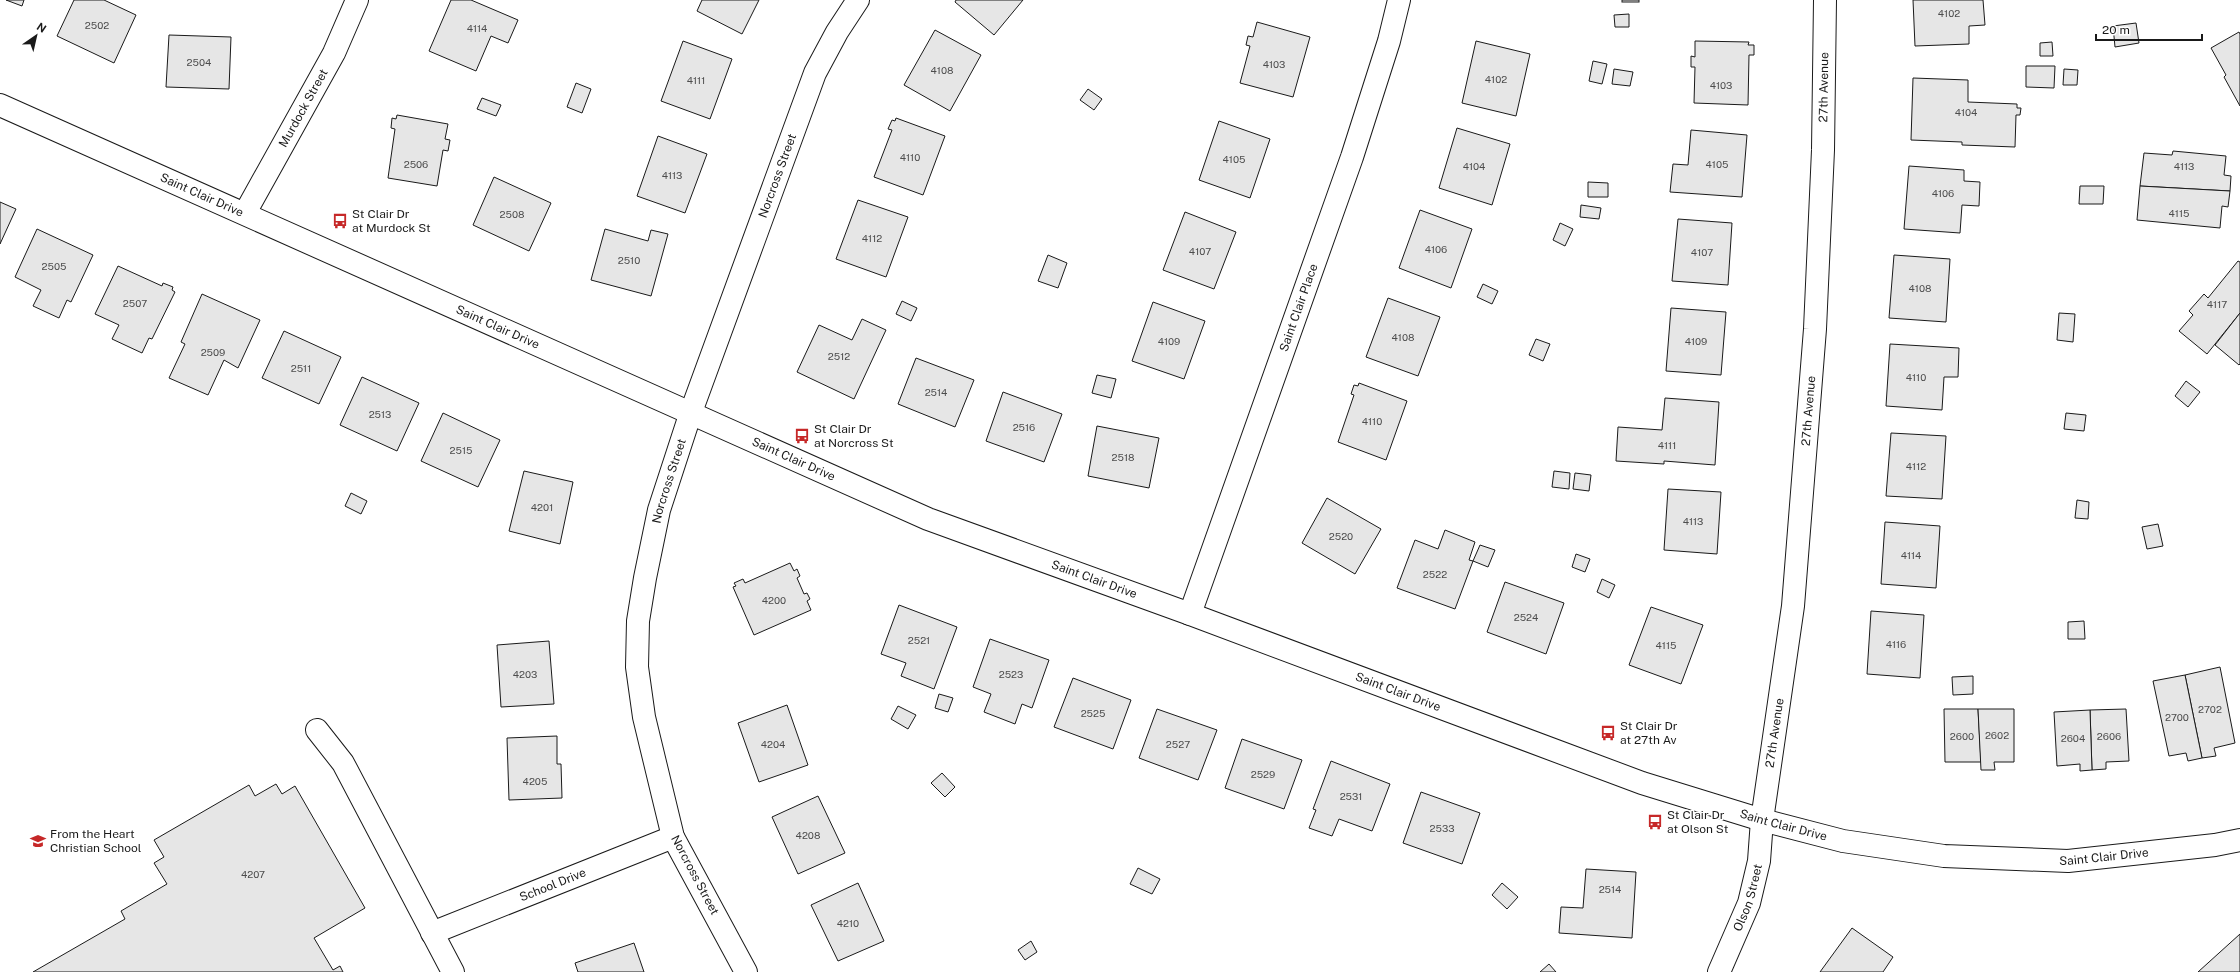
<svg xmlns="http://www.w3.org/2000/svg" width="2240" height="972" font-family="'Public Sans',sans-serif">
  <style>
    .building { fill: #e6e6e6; stroke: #1a1a1a }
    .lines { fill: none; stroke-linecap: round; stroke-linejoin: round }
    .minor-casing { stroke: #1a1a1a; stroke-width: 24 }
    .tertiary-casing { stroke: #1a1a1a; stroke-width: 24 }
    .minor { stroke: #fff; stroke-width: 22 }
    .tertiary { stroke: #fff; stroke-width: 22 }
    .labels { text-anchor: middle; stroke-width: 3; stroke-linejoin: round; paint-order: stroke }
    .number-label { font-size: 10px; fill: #4d4d4d }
    .street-label { font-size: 12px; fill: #1a1a1a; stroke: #fff }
    .poi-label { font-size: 12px; fill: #1a1a1a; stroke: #fff; text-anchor: start }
  </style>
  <rect width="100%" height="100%" fill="#fff"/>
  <g class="building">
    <path d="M 6,0 L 24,0 L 22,6 Z"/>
    <path d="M 74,0 L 104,0 L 136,15 L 114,63 L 57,36 Z"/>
    <path d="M 451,0 L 471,0 L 518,20 L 508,43 L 491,36 L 476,71 L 429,51 Z"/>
    <path d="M 702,0 L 759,0 L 742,34 L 697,11 Z"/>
    <path d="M 956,0 L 1023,0 L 994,35 L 955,2 Z"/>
    <rect x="1622" y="0" width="17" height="2"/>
    <path d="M 1913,0 L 1983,0 L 1985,25 L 1969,26 L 1969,44 L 1915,46 Z"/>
    <path d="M 1629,14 L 1629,27 L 1615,27 L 1614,15 Z"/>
    <path d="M 1257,22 L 1310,37 L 1293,97 L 1240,83 L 1250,46 L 1246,45 L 1248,36 L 1253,37 Z"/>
    <path d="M 2136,23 L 2139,43 L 2115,47 L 2113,26 Z"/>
    <path d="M 935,30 L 981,55 L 950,111 L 904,85 Z"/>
    <path d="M 2239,32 L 2240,34 L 2240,106 L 2224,77 L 2226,75 L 2211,48 Z"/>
    <path d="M 169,35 L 231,37 L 229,89 L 166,87 Z"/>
    <path d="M 683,41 L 732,59 L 710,119 L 661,101 Z"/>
    <path d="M 1476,41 L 1530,54 L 1516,116 L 1462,103 Z"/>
    <path d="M 1695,41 L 1749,42 L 1748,45 L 1754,45 L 1754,55 L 1749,55 L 1748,105 L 1694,103 L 1695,67 L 1691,67 L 1691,56 L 1695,57 Z"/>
    <path d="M 2052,42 L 2053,56 L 2040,56 L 2040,43 Z"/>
    <path d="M 1593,61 L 1607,64 L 1602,84 L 1589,81 Z"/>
    <path d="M 2026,66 L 2055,66 L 2054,88 L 2026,87 Z"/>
    <path d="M 1614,69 L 1633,72 L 1630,86 L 1612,84 Z"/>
    <path d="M 2064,69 L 2078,70 L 2077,85 L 2063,85 Z"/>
    <path d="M 1913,78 L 1968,80 L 1968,102 L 2017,104 L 2017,108 L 2021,108 L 2020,115 L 2016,115 L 2015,147 L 1962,145 L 1962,142 L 1911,140 Z"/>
    <path d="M 576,83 L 591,89 L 582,113 L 567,107 Z"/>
    <path d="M 1088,89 L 1102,99 L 1094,110 L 1080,100 Z"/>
    <path d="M 482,98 L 501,105 L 496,116 L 477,109 Z"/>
    <path d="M 397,115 L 448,124 L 445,139 L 450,140 L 448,151 L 443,150 L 437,186 L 388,178 L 395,129 L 391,128 L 392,118 L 396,119 Z"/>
    <path d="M 896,118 L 945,136 L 923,195 L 874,177 L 892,130 L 888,129 L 892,120 L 895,121 Z"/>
    <path d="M 1219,121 L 1270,139 L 1250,198 L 1199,180 Z"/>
    <path d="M 1457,128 L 1510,144 L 1492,205 L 1439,188 Z"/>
    <path d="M 1691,130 L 1747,135 L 1742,197 L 1670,192 L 1673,164 L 1688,165 Z"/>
    <path d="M 658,136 L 707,154 L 685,213 L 637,196 Z"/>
    <path d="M 2173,151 L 2226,156 L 2224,175 L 2231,176 L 2230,191 L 2140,186 L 2144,153 L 2172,155 Z"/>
    <path d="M 1909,166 L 1964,170 L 1964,181 L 1980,182 L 1979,206 L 1962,205 L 1960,233 L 1904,229 Z"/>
    <path d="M 494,177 L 551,203 L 529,251 L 473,225 Z"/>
    <path d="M 1588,182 L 1608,183 L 1608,197 L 1588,197 Z"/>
    <path d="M 2080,186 L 2104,186 L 2103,204 L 2079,204 Z"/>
    <path d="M 2140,186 L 2230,191 L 2228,207 L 2222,206 L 2220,228 L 2137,220 Z"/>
    <path d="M 858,200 L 908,217 L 886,277 L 836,259 Z"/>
    <path d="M 0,202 L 16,209 L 0,244 Z"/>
    <path d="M 1581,205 L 1601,208 L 1599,219 L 1580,217 Z"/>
    <path d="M 1420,210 L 1472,229 L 1451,288 L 1399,268 Z"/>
    <path d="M 1185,212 L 1236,232 L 1214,289 L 1163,270 Z"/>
    <path d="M 1678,219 L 1732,223 L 1728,285 L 1672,281 Z"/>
    <path d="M 1560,223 L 1573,229 L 1565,246 L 1553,240 Z"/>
    <path d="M 37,229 L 93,255 L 71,302 L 67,300 L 59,318 L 33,306 L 41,290 L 15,277 Z"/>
    <path d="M 605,229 L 648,241 L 651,230 L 668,234 L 651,296 L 591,280 Z"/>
    <path d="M 1048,255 L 1067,263 L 1058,288 L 1038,281 Z"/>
    <path d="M 1894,255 L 1950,259 L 1946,322 L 1889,318 Z"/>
    <path d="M 2238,261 L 2240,262 L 2240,313 L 2207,354 L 2179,331 L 2193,315 L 2189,311 L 2204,294 L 2208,298 Z"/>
    <path d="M 118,266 L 162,286 L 163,283 L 173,287 L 172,290 L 175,292 L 152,339 L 149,338 L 142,353 L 112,339 L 119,325 L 95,314 Z"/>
    <path d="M 1483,284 L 1498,291 L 1492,304 L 1477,297 Z"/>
    <path d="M 202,294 L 260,320 L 238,368 L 224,360 L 208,395 L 169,378 L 185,344 L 181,342 Z"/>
    <path d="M 1388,298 L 1440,317 L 1418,376 L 1366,357 Z"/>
    <path d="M 902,301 L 917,308 L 911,321 L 896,314 Z"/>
    <path d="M 1153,302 L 1205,321 L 1184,379 L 1132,361 Z"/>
    <path d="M 1671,308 L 1726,312 L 1721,375 L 1666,371 Z"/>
    <path d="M 2059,313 L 2075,314 L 2073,342 L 2057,340 Z"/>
    <path d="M 2240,313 L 2240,364 L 2239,365 L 2215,345 Z"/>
    <path d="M 862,319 L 886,330 L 854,399 L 797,372 L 819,325 L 852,340 Z"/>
    <path d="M 284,331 L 341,357 L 319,404 L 262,378 Z"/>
    <path d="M 1536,339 L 1550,344 L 1543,361 L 1529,355 Z"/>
    <path d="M 1890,344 L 1959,348 L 1958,377 L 1944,377 L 1942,410 L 1886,406 Z"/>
    <path d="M 916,358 L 974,380 L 955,427 L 898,404 Z"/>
    <path d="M 1097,375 L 1116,379 L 1111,398 L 1092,393 Z"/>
    <path d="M 362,377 L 419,403 L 397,451 L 340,425 Z"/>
    <path d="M 2186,381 L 2200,392 L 2188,407 L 2175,396 Z"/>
    <path d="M 1359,383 L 1407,401 L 1386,460 L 1338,442 L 1354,395 L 1351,394 L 1354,385 L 1358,386 Z"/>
    <path d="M 1003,392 L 1062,414 L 1044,462 L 986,441 Z"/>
    <path d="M 1665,398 L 1719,402 L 1715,465 L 1664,461 L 1664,464 L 1616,461 L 1618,427 L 1662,430 Z"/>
    <path d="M 443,413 L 500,440 L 478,487 L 421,461 Z"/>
    <path d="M 2066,413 L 2086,415 L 2084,431 L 2064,429 Z"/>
    <path d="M 1097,426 L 1159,438 L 1149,488 L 1088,476 Z"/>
    <path d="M 1891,433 L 1946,436 L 1942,499 L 1886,496 Z"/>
    <path d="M 524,471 L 573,482 L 560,544 L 509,531 Z"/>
    <path d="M 1554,471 L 1570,473 L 1569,489 L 1552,487 Z"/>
    <path d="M 1575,473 L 1591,475 L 1589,491 L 1573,489 Z"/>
    <path d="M 1668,489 L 1721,492 L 1717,554 L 1664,550 Z"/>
    <path d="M 351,493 L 367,501 L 361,514 L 345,506 Z"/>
    <path d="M 1327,498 L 1381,529 L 1355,574 L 1302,543 Z"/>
    <path d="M 2077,500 L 2089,502 L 2088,519 L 2075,518 Z"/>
    <path d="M 1885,522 L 1940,526 L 1936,588 L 1881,584 Z"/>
    <path d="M 2158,524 L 2163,546 L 2147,549 L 2142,527 Z"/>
    <path d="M 1445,530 L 1475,542 L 1469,560 L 1473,561 L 1455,609 L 1397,588 L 1415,540 L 1438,549 Z"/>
    <path d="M 1480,545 L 1495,550 L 1488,567 L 1473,561 Z"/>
    <path d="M 1576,554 L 1590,559 L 1585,572 L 1572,567 Z"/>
    <path d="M 790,563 L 794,571 L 797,569 L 800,576 L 797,578 L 804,594 L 807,593 L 810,599 L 807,601 L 811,610 L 754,635 L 733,587 L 736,586 L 734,583 L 743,579 L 745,583 Z"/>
    <path d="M 1602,579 L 1615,585 L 1609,598 L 1597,592 Z"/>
    <path d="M 1505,582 L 1564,603 L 1546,654 L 1487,632 Z"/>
    <path d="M 899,605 L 957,627 L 934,689 L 901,676 L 906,663 L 881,654 Z"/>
    <path d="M 1651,607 L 1703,625 L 1681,684 L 1629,665 Z"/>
    <path d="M 1871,611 L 1924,615 L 1920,678 L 1867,674 Z"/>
    <path d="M 2084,621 L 2085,639 L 2068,639 L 2068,622 Z"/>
    <path d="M 990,639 L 1049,660 L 1032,708 L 1022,704 L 1015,724 L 984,712 L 991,694 L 973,687 Z"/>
    <path d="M 549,641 L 554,704 L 501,707 L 497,645 Z"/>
    <path d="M 2220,667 L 2235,743 L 2214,748 L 2216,756 L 2202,758 L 2185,675 Z"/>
    <path d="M 2185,675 L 2202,758 L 2188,761 L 2186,753 L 2169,756 L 2153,681 Z"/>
    <path d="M 1973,676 L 1973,694 L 1953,695 L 1952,677 Z"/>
    <path d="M 1073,678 L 1131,700 L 1113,749 L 1054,727 Z"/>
    <path d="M 939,694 L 953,698 L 948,712 L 935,708 Z"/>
    <path d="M 787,705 L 808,765 L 759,782 L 738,723 Z"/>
    <path d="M 898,706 L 916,715 L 908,729 L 891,719 Z"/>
    <path d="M 1157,709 L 1217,730 L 1198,780 L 1139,758 Z"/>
    <path d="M 1944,709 L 1978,709 L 1981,762 L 1945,762 Z"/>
    <path d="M 1978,709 L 2014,709 L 2014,762 L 1994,762 L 1995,770 L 1981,770 Z"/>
    <path d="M 2126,709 L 2129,761 L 2106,762 L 2106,769 L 2092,770 L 2090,710 Z"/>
    <path d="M 2090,710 L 2092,770 L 2080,771 L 2080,764 L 2057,766 L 2054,712 Z"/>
    <path d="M 557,736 L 557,764 L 561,764 L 562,798 L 509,800 L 507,738 Z"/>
    <path d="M 1242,739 L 1302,760 L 1284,809 L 1225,788 Z"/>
    <path d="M 1331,761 L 1390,784 L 1372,831 L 1339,819 L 1332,836 L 1309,828 L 1316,810 L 1313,809 Z"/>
    <path d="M 942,773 L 955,787 L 945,797 L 931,783 Z"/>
    <path d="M 276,784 L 282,794 L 295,786 L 365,908 L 314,938 L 333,970 L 340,966 L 343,972 L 33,972 L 125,919 L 121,911 L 167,884 L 154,863 L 164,857 L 154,840 L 249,785 L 255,796 Z"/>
    <path d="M 1421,792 L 1480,813 L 1462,864 L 1403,843 Z"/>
    <path d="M 818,796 L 845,853 L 798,874 L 772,817 Z"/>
    <path d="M 1138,868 L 1160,879 L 1152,894 L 1130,884 Z"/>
    <path d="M 1586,869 L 1636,872 L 1632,938 L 1559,933 L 1561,907 L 1583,908 Z"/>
    <path d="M 858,883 L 884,941 L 838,961 L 811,905 Z"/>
    <path d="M 1502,883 L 1518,897 L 1507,909 L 1492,895 Z"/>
    <path d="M 1852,928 L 1893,957 L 1883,972 L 1820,972 Z"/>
    <path d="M 2240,934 L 2240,972 L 2198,972 Z"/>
    <path d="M 1031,941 L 1037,952 L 1025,960 L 1018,950 Z"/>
    <path d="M 634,943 L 644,972 L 578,972 L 575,963 Z"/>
    <path d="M 1549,964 L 1556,972 L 1540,972 Z"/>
  </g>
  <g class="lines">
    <defs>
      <g id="minor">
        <path id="s1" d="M 245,213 L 334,53 L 357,0"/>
        <path id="s2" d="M 1190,614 L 1352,157 L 1389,41 L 1399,0"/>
        <path d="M 317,730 L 343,763 L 453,972"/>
        <path id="s3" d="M 1762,820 L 1793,606 L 1815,329 L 1823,150 L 1825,0"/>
        <path id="s4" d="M 432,933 L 673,837"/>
        <path id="s5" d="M 746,972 L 673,837 L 644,717 L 637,667 L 638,621 L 645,578 L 659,510 L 691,412 L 815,73 L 837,32 L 858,0"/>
      </g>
      <g id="tertiary">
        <path id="s6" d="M 0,105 L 928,519 L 1190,614 L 1642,783 L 1762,820 L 1843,841 L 1944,856 L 2068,861 L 2215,845 L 2240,840"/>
        <path id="s7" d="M 1719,972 L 1749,903 L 1759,861 L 1762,820"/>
      </g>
    </defs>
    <use href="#minor" class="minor-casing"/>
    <use href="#tertiary" class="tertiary-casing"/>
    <use href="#minor" class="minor"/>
    <use href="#tertiary" class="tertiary"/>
  </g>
  <defs>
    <symbol id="bus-bare" viewBox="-9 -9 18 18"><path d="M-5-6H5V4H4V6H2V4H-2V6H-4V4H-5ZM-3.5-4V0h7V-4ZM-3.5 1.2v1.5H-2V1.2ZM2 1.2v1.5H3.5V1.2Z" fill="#c62828" stroke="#fff" stroke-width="2.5" paint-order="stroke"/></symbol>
    <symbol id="school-bare" viewBox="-9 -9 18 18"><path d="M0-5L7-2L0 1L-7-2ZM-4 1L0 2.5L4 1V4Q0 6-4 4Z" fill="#c62828" stroke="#fff" stroke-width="2.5" paint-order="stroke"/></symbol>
  </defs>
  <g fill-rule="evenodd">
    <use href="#bus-bare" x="329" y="210" width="22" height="22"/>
    <use href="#bus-bare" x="791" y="425" width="22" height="22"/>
    <use href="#bus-bare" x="1597" y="722" width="22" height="22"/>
    <use href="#bus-bare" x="1644" y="811" width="22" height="22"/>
    <use href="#school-bare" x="27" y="830" width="22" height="22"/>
  </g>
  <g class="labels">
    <g class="number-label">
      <text x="1949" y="17">4102</text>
      <text x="97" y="29">2502</text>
      <text x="477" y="32">4114</text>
      <text x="199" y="66">2504</text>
      <text x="1274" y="68">4103</text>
      <text x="942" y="74">4108</text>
      <text x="1496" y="83">4102</text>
      <text x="696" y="84">4111</text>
      <text x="1721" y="89">4103</text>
      <text x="1966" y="116">4104</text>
      <text x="910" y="161">4110</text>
      <text x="1234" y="163">4105</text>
      <text x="416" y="168">2506</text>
      <text x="1717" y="168">4105</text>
      <text x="1474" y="170">4104</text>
      <text x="2184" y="170">4113</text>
      <text x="672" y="179">4113</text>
      <text x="1943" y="197">4106</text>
      <text x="2179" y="217">4115</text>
      <text x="512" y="218">2508</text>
      <text x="872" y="242">4112</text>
      <text x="1436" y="253">4106</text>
      <text x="1200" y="255">4107</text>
      <text x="1702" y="256">4107</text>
      <text x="629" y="264">2510</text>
      <text x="54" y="270">2505</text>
      <text x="1920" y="292">4108</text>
      <text x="135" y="307">2507</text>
      <text x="2217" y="308">4117</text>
      <text x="1403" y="341">4108</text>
      <text x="1169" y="345">4109</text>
      <text x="1696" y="345">4109</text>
      <text x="213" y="356">2509</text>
      <text x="839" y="360">2512</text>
      <text x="301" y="372">2511</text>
      <text x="1916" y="381">4110</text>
      <text x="936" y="396">2514</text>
      <text x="380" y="418">2513</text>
      <text x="1372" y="425">4110</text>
      <text x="1024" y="431">2516</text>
      <text x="1667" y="449">4111</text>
      <text x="461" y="454">2515</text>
      <text x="1123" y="461">2518</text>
      <text x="1916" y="470">4112</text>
      <text x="542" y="511">4201</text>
      <text x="1693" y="525">4113</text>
      <text x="1341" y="540">2520</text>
      <text x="1911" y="559">4114</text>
      <text x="1435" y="578">2522</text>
      <text x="774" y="604">4200</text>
      <text x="1526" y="621">2524</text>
      <text x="919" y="644">2521</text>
      <text x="1896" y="648">4116</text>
      <text x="1666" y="649">4115</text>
      <text x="525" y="678">4203</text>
      <text x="1011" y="678">2523</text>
      <text x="2210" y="713">2702</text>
      <text x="1093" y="717">2525</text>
      <text x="2177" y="721">2700</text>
      <text x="1997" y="739">2602</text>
      <text x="1962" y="740">2600</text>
      <text x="2109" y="740">2606</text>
      <text x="2073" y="742">2604</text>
      <text x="773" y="748">4204</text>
      <text x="1178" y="748">2527</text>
      <text x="1263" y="778">2529</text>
      <text x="535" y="785">4205</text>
      <text x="1351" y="800">2531</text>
      <text x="1442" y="832">2533</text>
      <text x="808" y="839">4208</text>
      <text x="253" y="878">4207</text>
      <text x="1610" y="893">2514</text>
      <text x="848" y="927">4210</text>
    </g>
    <g class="street-label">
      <text dy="4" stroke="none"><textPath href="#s3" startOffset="736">27th Avenue</textPath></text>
      <text dy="4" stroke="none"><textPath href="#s1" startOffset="120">Murdock Street</textPath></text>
      <text dy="4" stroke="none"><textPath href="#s5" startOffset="841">Norcross Street</textPath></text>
      <text dy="4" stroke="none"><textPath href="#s6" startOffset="221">Saint Clair Drive</textPath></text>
      <text dy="4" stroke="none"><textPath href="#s2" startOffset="325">Saint Clair Place</textPath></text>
      <text dy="4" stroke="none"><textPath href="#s6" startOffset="545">Saint Clair Drive</textPath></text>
      <text dy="4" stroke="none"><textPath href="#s3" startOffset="412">27th Avenue</textPath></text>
      <text dy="4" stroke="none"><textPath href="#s6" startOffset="869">Saint Clair Drive</textPath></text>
      <text dy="4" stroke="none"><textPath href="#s5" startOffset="517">Norcross Street</textPath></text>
      <text dy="4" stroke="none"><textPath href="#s6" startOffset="1193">Saint Clair Drive</textPath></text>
      <text dy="4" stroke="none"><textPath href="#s6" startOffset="1517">Saint Clair Drive</textPath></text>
      <text dy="4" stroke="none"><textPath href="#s3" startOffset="88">27th Avenue</textPath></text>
      <text dy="4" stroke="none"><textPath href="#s6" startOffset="1925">Saint Clair Drive</textPath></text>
      <text dy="4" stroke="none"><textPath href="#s6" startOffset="2249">Saint Clair Drive</textPath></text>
      <text transform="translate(695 875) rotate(62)" y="4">Norcross Street</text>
      <text dy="4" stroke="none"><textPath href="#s4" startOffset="130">School Drive</textPath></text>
      <text dy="4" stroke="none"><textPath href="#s7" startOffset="80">Olson Street</textPath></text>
    </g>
    <g class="poi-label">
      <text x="352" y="218">St Clair Dr<tspan x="352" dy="14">at Murdock St</tspan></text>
      <text x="814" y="433">St Clair Dr<tspan x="814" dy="14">at Norcross St</tspan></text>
      <text x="1620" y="730">St Clair Dr<tspan x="1620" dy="14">at 27th Av</tspan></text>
      <text x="1667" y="819">St Clair Dr<tspan x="1667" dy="14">at Olson St</tspan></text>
      <text x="50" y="838">From the Heart<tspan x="50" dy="14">Christian School</tspan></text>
    </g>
  </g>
  <g transform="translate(36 36) rotate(34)" stroke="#ffffff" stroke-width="3" paint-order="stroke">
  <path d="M0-3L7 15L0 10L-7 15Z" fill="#1a1a1a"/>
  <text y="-6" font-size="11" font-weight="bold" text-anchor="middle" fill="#1a1a1a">N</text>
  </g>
  <path d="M2096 34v6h106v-6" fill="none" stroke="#1a1a1a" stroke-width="2"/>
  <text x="2102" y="34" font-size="12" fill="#1a1a1a" stroke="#ffffff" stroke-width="3" paint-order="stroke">20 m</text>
</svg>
